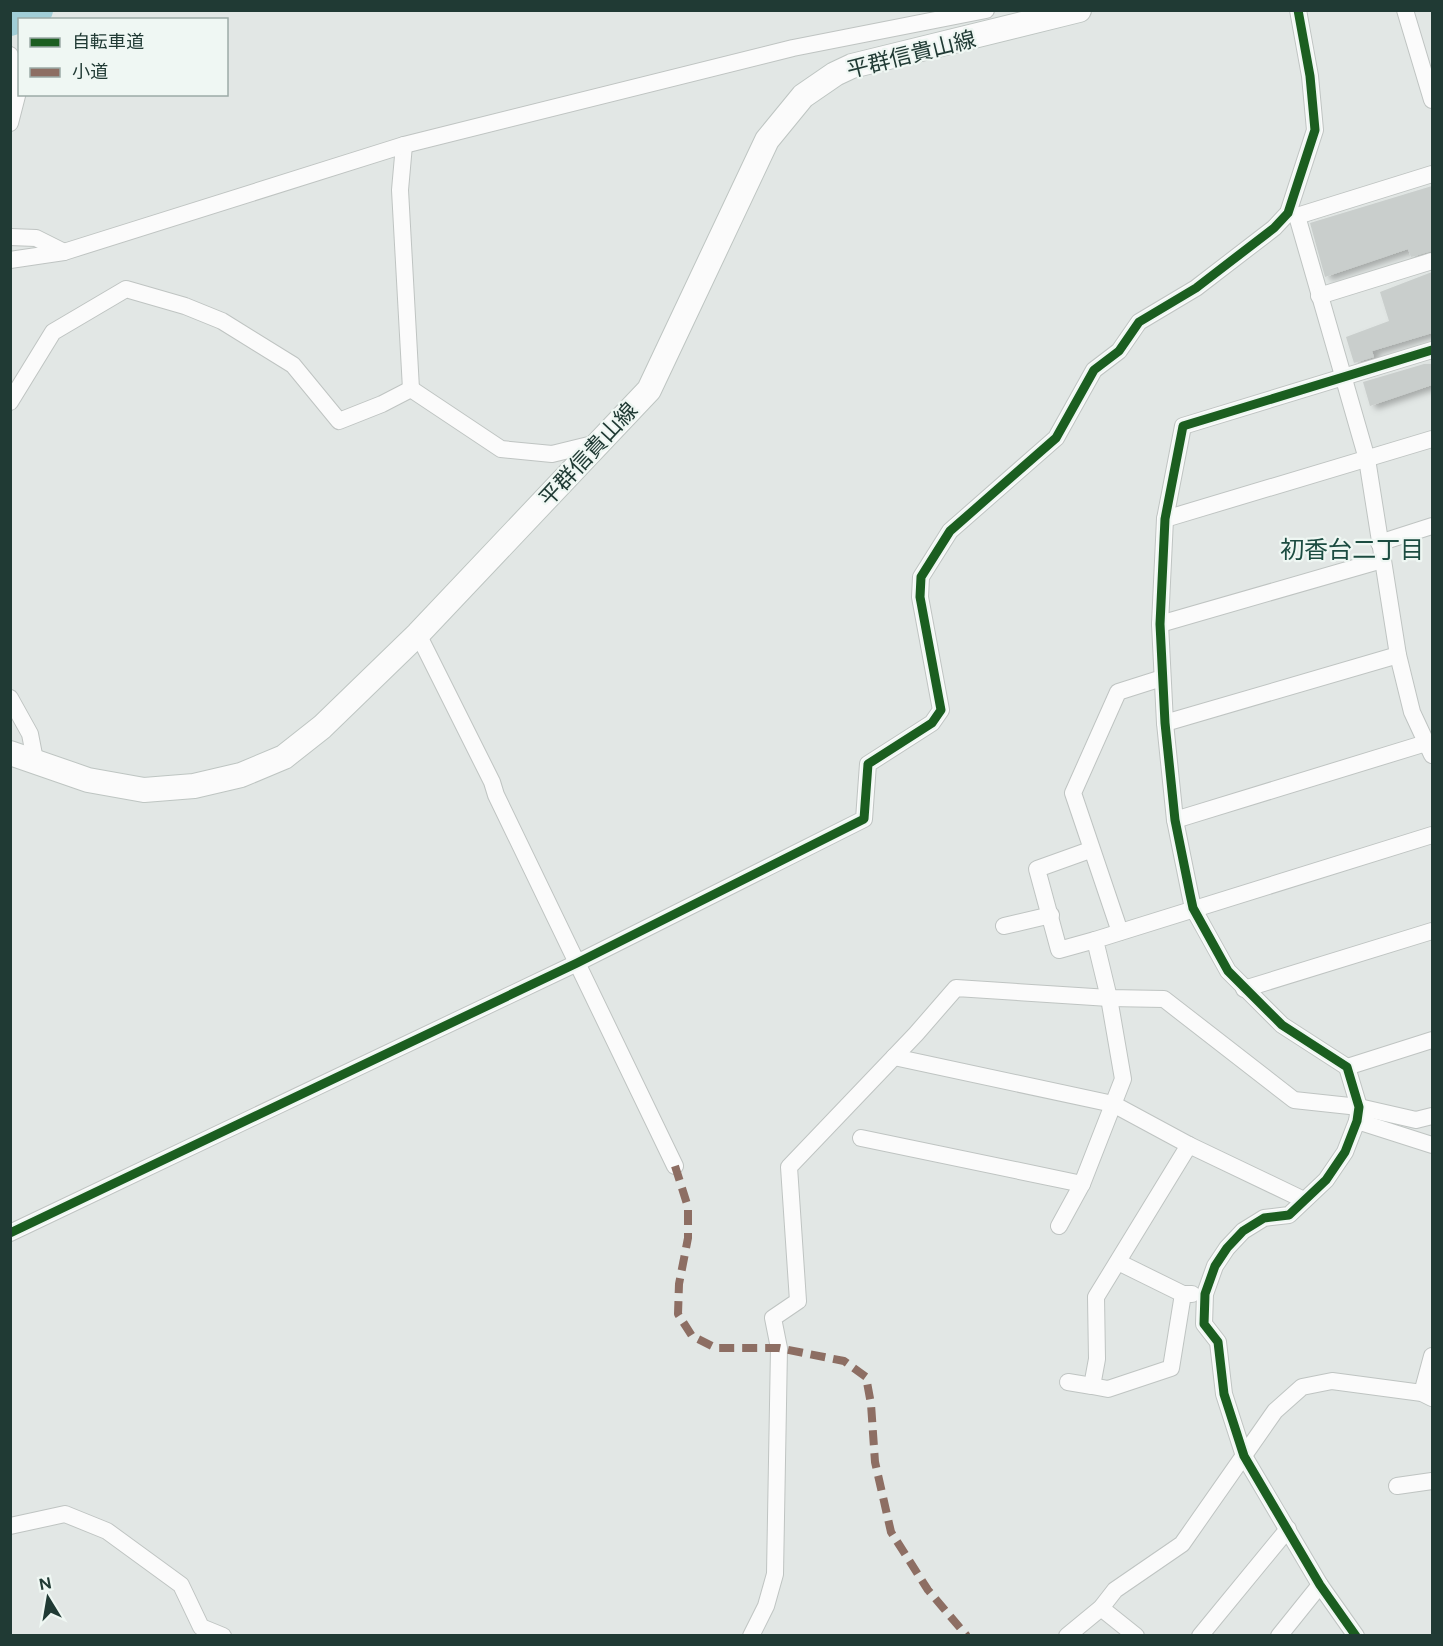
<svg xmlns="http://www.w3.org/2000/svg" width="1443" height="1646" font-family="Figtree,'Noto Sans JP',sans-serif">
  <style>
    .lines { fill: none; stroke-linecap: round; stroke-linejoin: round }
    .river { stroke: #a1ced7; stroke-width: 30 }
    .building { fill: #c9cecc; filter: url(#shadow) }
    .minor-casing { stroke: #bfc4c2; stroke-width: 18 }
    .secondary-casing { stroke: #bec5c2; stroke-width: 26 }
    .minor { stroke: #fbfbfb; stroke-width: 16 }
    .secondary { stroke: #fbfbfb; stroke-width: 24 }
    .quiet { stroke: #8d6e63; stroke-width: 8; stroke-dasharray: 15 8; stroke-linecap: butt }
    .cycleway-casing { stroke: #eff7f3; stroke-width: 13 }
    .cycleway { stroke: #1b5e20; stroke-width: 9 }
    .labels { text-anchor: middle; stroke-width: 4.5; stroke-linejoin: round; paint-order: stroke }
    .street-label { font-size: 22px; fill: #203a34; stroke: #eff7f3 }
    .neighbourhood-label { font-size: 24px; fill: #1c4c41; stroke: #eff7f3 }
  </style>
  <defs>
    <filter id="shadow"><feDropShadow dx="6" dy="3.5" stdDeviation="3" flood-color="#0004"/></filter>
  </defs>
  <rect width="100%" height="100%" fill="#e2e7e5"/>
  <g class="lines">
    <path class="river" d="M 10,21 L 38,10"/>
  </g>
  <g class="building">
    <path d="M 1432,186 L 1432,251 L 1411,257 L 1408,249 L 1325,277 L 1310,223 Z"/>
    <path d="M 1432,272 L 1432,333 L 1372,351 L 1374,357 L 1354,363 L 1346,337 L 1389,321 L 1380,292 Z"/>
    <path d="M 1424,364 L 1432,364 L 1432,385 L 1370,406 L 1363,382 Z"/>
  </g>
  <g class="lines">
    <defs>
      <g id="minor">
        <path d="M 1405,10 L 1432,100"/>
        <path d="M 10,55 L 19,88 L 10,123"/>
        <path d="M 404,145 L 400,190 L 411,389"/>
        <path d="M 1288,213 L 1297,216 L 1432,174"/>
        <path d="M 1297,216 L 1367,459 L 1398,655 L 1412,712 L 1432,755"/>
        <path d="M 10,237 L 36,238 L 64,252"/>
        <path d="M 10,260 L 64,252 L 404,145 L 793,48 L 986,10"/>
        <path d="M 1319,296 L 1432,261"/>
        <path d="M 411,389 L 501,449 L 552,454 L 597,443"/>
        <path d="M 10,402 L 53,332 L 126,289 L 185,306 L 222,321 L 293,365 L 339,421 L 382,404 L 411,389"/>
        <path d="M 1165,519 L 1432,439"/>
        <path d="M 1379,543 L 1432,526"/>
        <path d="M 1160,624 L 1382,560"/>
        <path d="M 418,634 L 492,782 L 496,795 L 675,1166"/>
        <path d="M 10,698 L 30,734 L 35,760"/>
        <path d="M 1165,723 L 1398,655"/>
        <path d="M 1175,820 L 1426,743"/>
        <path d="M 1090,850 L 1037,869 L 1059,950 L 1095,940"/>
        <path d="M 1004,926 L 1051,915"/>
        <path d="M 1120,932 L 1073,793 L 1118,692 L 1162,678"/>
        <path d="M 1244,989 L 1432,931"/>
        <path d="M 894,1057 L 1113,1104 L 1189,1145 L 1304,1200"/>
        <path d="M 1347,1067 L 1432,1040"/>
        <path d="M 1357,1121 L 1432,1145"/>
        <path d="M 861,1138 L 1082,1184"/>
        <path d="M 1059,1226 L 1082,1184 L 1123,1079 L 1109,998 L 1095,940 L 1432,835"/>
        <path d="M 10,1233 L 577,963 L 864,819 L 868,764 L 932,723 L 941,710 L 920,597 L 921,577 L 950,531 L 1056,438 L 1094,370 L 1119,351 L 1139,322 L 1196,288 L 1274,228 L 1288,213 L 1315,130 L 1310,76 L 1298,10"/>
        <path d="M 1118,1262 L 1183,1294 L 1192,1294"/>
        <path d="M 1183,1294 L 1171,1368 L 1108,1389 L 1092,1386 L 1097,1359 L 1096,1297 L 1189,1145"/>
        <path d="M 1068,1382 L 1092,1386"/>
        <path d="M 1422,1393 L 1432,1356"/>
        <path d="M 1397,1486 L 1432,1481"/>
        <path d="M 10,1526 L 65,1514 L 107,1531 L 181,1585 L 201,1627 L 223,1636"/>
        <path d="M 1101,1608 L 1136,1636"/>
        <path d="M 751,1636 L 766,1606 L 775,1574 L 779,1348 L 773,1318 L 798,1301 L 789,1167 L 916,1034 L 956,988 L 1109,998 L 1164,999 L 1294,1100 L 1359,1107 L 1416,1120 L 1432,1116"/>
        <path d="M 1067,1636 L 1101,1608 L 1115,1590 L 1182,1544 L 1275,1411 L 1302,1387 L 1332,1381 L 1422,1393 L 1432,1398"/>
        <path d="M 1200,1636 L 1288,1529"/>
        <path d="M 1279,1636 L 1320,1585"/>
        <path d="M 1356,1636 L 1320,1585 L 1244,1456 L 1224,1394 L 1218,1342 L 1204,1324 L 1205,1294 L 1215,1266 L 1227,1248 L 1243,1231 L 1264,1218 L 1289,1215 L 1326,1180 L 1345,1152 L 1357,1121 L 1359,1107 L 1347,1067 L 1282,1025 L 1228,971 L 1193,908 L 1190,894 L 1175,820 L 1165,723 L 1160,624 L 1165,519 L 1183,426 L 1432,350"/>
      </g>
      <path id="secondary" d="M 10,753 L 88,780 L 144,790 L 194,786 L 241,775 L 284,757 L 322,727 L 418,634 L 649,390 L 767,140 L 803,96 L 835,74 L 852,66 L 1079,10"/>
    </defs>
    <use href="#minor" class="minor-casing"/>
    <use href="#secondary" class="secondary-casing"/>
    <use href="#minor" class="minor"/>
    <use href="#secondary" class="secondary"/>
    <path class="quiet" d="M 675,1166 L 688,1207 L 688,1238 L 679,1284 L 678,1314 L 692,1336 L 716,1348 L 779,1348 L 844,1361 L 866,1377 L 871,1404 L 875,1462 L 891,1532 L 928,1590 L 967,1636"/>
    <defs>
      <g id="cycleway">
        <path d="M 10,1233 L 577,963 L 864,819 L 868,764 L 932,723 L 941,710 L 920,597 L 921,577 L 950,531 L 1056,438 L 1094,370 L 1119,351 L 1139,322 L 1196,288 L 1274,228 L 1288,213 L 1315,130 L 1310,76 L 1298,10"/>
        <path d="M 1356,1636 L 1320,1585 L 1244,1456 L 1224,1394 L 1218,1342 L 1204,1324 L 1205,1294 L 1215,1266 L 1227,1248 L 1243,1231 L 1264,1218 L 1289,1215 L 1326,1180 L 1345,1152 L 1357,1121 L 1359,1107 L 1347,1067 L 1282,1025 L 1228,971 L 1193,908 L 1190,894 L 1175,820 L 1165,723 L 1160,624 L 1165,519 L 1183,426 L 1432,350"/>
      </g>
    </defs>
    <use href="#cycleway" class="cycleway-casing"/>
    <use href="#cycleway" class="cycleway"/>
  </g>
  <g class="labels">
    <g class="street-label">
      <text transform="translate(911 54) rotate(-14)" y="8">平群信貴山線</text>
      <text transform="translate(588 454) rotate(-47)" y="8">平群信貴山線</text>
    </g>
    <g class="neighbourhood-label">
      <text x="1352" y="558">初香台二丁目</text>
    </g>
  </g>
  <rect width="1443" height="1646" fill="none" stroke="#203a34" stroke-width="24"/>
  <rect x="18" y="18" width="210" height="78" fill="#eff7f3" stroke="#9caba7" stroke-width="1.5"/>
  <rect x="30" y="38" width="30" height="9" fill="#1b5e20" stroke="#9caba7" stroke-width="1.5"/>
  <text x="72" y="48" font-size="18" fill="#203a34">自転車道</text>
  <rect x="30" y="68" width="30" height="9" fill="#8d6e63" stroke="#9caba7" stroke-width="1.5"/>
  <text x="72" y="78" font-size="18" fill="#203a34">小道</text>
  <g transform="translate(48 1598) rotate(349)" stroke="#eff7f3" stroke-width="4.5" paint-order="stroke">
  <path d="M0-4.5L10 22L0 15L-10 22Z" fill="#203a34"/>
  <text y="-9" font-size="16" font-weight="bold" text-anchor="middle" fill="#203a34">N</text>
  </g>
</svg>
